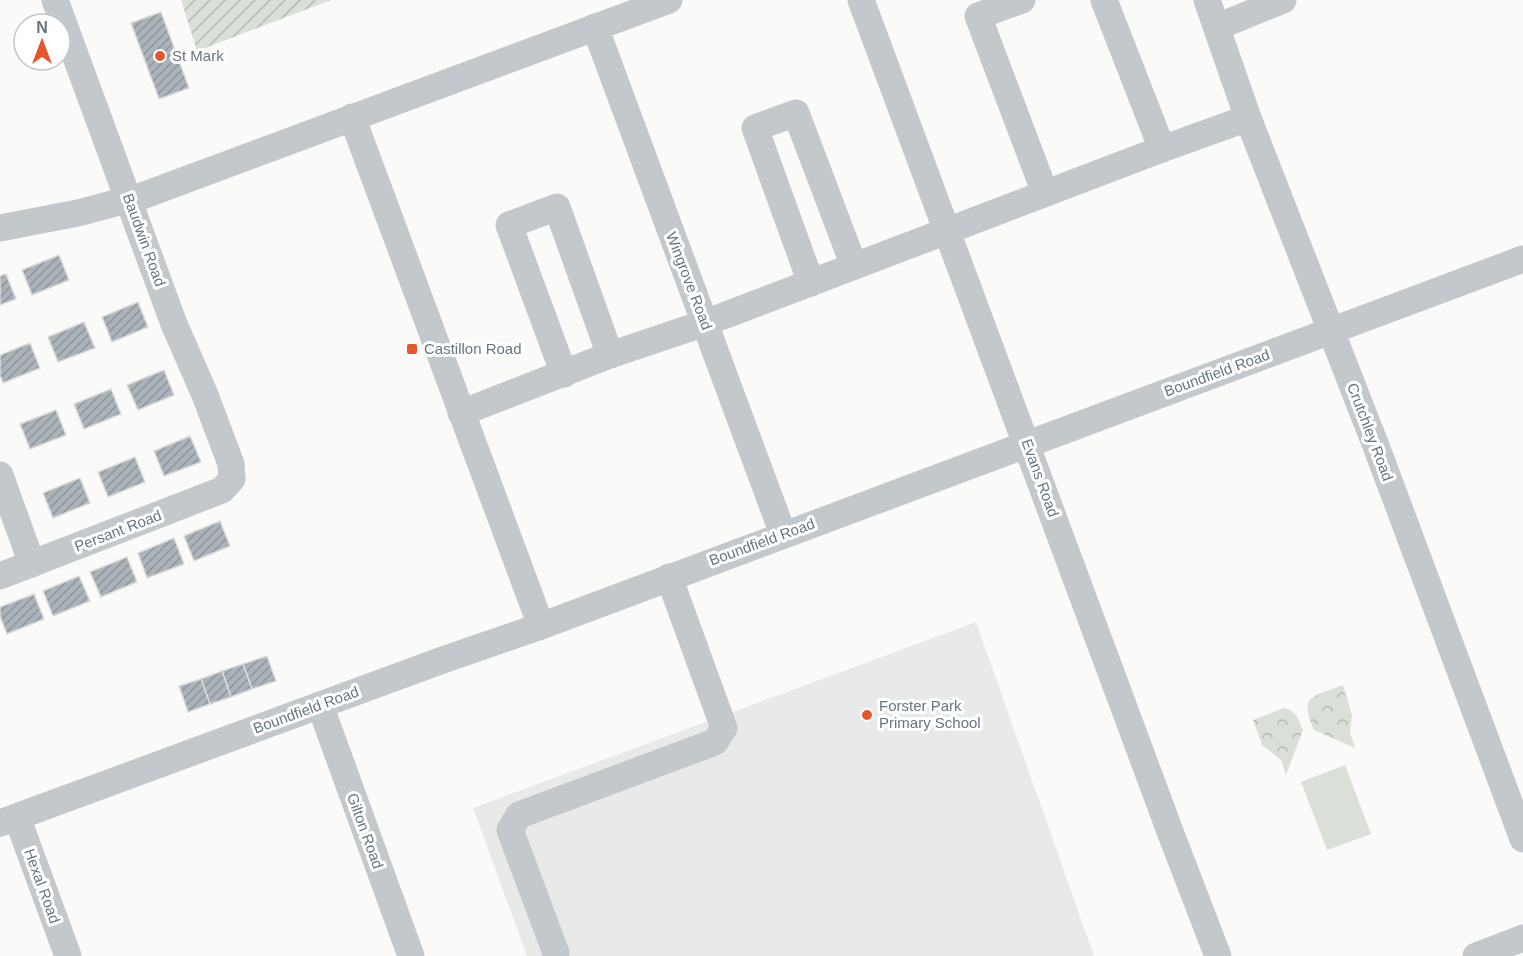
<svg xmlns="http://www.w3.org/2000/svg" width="1523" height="956" font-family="Arial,sans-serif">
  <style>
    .built { fill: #e8e9e9 }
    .park { fill: url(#park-crowns) }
    .garden { fill: url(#garden-furrows) }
    .pitch { fill: #dadfd7 }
    .building { fill: url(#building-hatch); stroke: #dcdcda; stroke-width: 1.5 }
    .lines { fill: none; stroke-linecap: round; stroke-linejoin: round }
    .minor { stroke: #c3c8cc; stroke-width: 27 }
    .poi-dot { fill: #e4572e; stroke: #fff; stroke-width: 2 }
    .labels { text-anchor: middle; stroke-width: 6; stroke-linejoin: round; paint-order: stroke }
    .poi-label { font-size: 15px; fill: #657683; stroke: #fff; text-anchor: start }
    .street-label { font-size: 15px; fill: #657683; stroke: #fff }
  </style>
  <defs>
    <pattern id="park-crowns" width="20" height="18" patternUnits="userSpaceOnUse" patternTransform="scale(1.5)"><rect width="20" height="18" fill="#dadfd7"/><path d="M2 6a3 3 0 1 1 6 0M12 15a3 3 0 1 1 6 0" fill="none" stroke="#b4b9b4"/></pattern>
    <pattern id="garden-furrows" width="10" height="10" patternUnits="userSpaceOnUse" patternTransform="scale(1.5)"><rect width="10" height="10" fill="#dadfd7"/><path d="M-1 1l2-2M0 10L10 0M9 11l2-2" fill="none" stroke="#b4b9b4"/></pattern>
    <pattern id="building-hatch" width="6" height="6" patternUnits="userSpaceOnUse" patternTransform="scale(1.5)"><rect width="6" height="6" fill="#aab3b9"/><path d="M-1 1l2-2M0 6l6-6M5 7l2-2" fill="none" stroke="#8e969c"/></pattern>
  </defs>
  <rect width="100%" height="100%" fill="#fafaf8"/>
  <path class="built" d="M 976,622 L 1094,956 L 527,956 L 473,808 Z"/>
  <g class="park">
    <path d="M 1343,685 L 1352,715 L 1350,732 L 1355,748 L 1314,730 C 1298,694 1313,697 1343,685 Z"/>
    <path d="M 1284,708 C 1297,711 1298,719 1303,730 L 1286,775 L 1281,760 L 1262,745 L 1253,720 Z"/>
  </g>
  <path class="garden" d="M 181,0 L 331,0 L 197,51 Z"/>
  <path class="pitch" d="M 1345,765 L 1371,834 L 1327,850 L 1301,782 Z"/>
  <g class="building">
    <path d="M 161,12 L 189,88 L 159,99 L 131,23 Z"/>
    <path d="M 59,255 L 69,280 L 32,295 L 22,270 Z"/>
    <path d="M 6,274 L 16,299 L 0,305 L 0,276 Z"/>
    <path d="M 138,302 L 148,327 L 112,342 L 102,317 Z"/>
    <path d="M 84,322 L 95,348 L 58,362 L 48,337 Z"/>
    <path d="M 30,343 L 40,368 L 3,383 L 0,375 L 0,355 Z"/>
    <path d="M 164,370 L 174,395 L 138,410 L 127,385 Z"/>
    <path d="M 111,389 L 121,414 L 84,429 L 74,404 Z"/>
    <path d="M 56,410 L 66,435 L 30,449 L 20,424 Z"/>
    <path d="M 190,436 L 201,462 L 164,476 L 154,451 Z"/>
    <path d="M 135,457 L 145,482 L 108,497 L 98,472 Z"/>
    <path d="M 80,478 L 90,503 L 53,518 L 43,493 Z"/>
    <path d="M 220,521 L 230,546 L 194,561 L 184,536 Z"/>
    <path d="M 174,538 L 184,564 L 147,578 L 138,553 Z"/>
    <path d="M 127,557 L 137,582 L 101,597 L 90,572 Z"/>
    <path d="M 79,576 L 90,601 L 53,616 L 43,591 Z"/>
    <path d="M 34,594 L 44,619 L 7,634 L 0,616 L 0,607 Z"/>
    <path d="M 267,656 L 276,681 L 252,689 L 243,664 Z"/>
    <path d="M 243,664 L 252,689 L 231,697 L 222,671 Z"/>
    <path d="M 222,671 L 231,697 L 210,704 L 201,679 Z"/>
    <path d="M 201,679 L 210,704 L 188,712 L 179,686 Z"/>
  </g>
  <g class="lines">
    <g class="minor">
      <path d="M 861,0 L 1171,834 L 1218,956"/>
      <path d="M 1022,0 L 978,16 L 1045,193"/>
      <path d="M 1104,0 L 1162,149"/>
      <path d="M 1207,0 L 1248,118 L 1376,446 L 1523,839"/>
      <path d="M 595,27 L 783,534"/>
      <path d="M 1217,27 L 1283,0"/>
      <path d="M 352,117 L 541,626"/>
      <path d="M 0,228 L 78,213 L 142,196 L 669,0"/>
      <path d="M 811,283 L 755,128 L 796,113 L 854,266"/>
      <path d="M 564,374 L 509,225 L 557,207 L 610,355"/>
      <path d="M 461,413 L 610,355 L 705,323 L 1162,149 L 1248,118"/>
      <path d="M 0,475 L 32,564"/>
      <path d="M 0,576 L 222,490 L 232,479 L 231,464 L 205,395 L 174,324 L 55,0"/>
      <path d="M 320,705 L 411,956"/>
      <path d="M 17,817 L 68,956"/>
      <path d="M 0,823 L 440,661 L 541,626 L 1523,259"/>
      <path d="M 556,953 L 510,830 L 519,815 L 715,742 L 724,728 L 669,577"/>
      <path d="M 1476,956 L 1523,938"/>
    </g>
  </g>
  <g class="poi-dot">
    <circle cx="160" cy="56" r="6"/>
    <rect x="406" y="343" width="12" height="12" rx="3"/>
    <circle cx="867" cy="715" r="6"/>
  </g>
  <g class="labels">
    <g class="poi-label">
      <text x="172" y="61">St Mark</text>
      <text x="424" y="354">Castillon Road</text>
      <text x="879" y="711">Forster Park<tspan x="879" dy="17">Primary School</tspan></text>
    </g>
    <g class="street-label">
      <text transform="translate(144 240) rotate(70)" y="5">Baudwin Road</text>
      <text transform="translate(689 281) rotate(69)" y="5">Wingrove Road</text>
      <text transform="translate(1217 373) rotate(-20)" y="5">Boundfield Road</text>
      <text transform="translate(1370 432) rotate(69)" y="5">Crutchley Road</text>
      <text transform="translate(1040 478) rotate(70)" y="5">Evans Road</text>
      <text transform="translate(118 531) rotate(-21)" y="5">Persant Road</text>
      <text transform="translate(762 542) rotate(-20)" y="5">Boundfield Road</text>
      <text transform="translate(306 710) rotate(-20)" y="5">Boundfield Road</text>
      <text transform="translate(365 831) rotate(70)" y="5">Gilton Road</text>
      <text transform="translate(42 886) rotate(70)" y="5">Hexal Road</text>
    </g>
  </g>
  <g transform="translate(42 42)"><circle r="28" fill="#ffffff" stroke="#c1c8cd" stroke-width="1.5"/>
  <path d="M0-4.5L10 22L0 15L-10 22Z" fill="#e4572e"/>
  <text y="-9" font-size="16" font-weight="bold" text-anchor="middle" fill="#657683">N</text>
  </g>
</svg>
